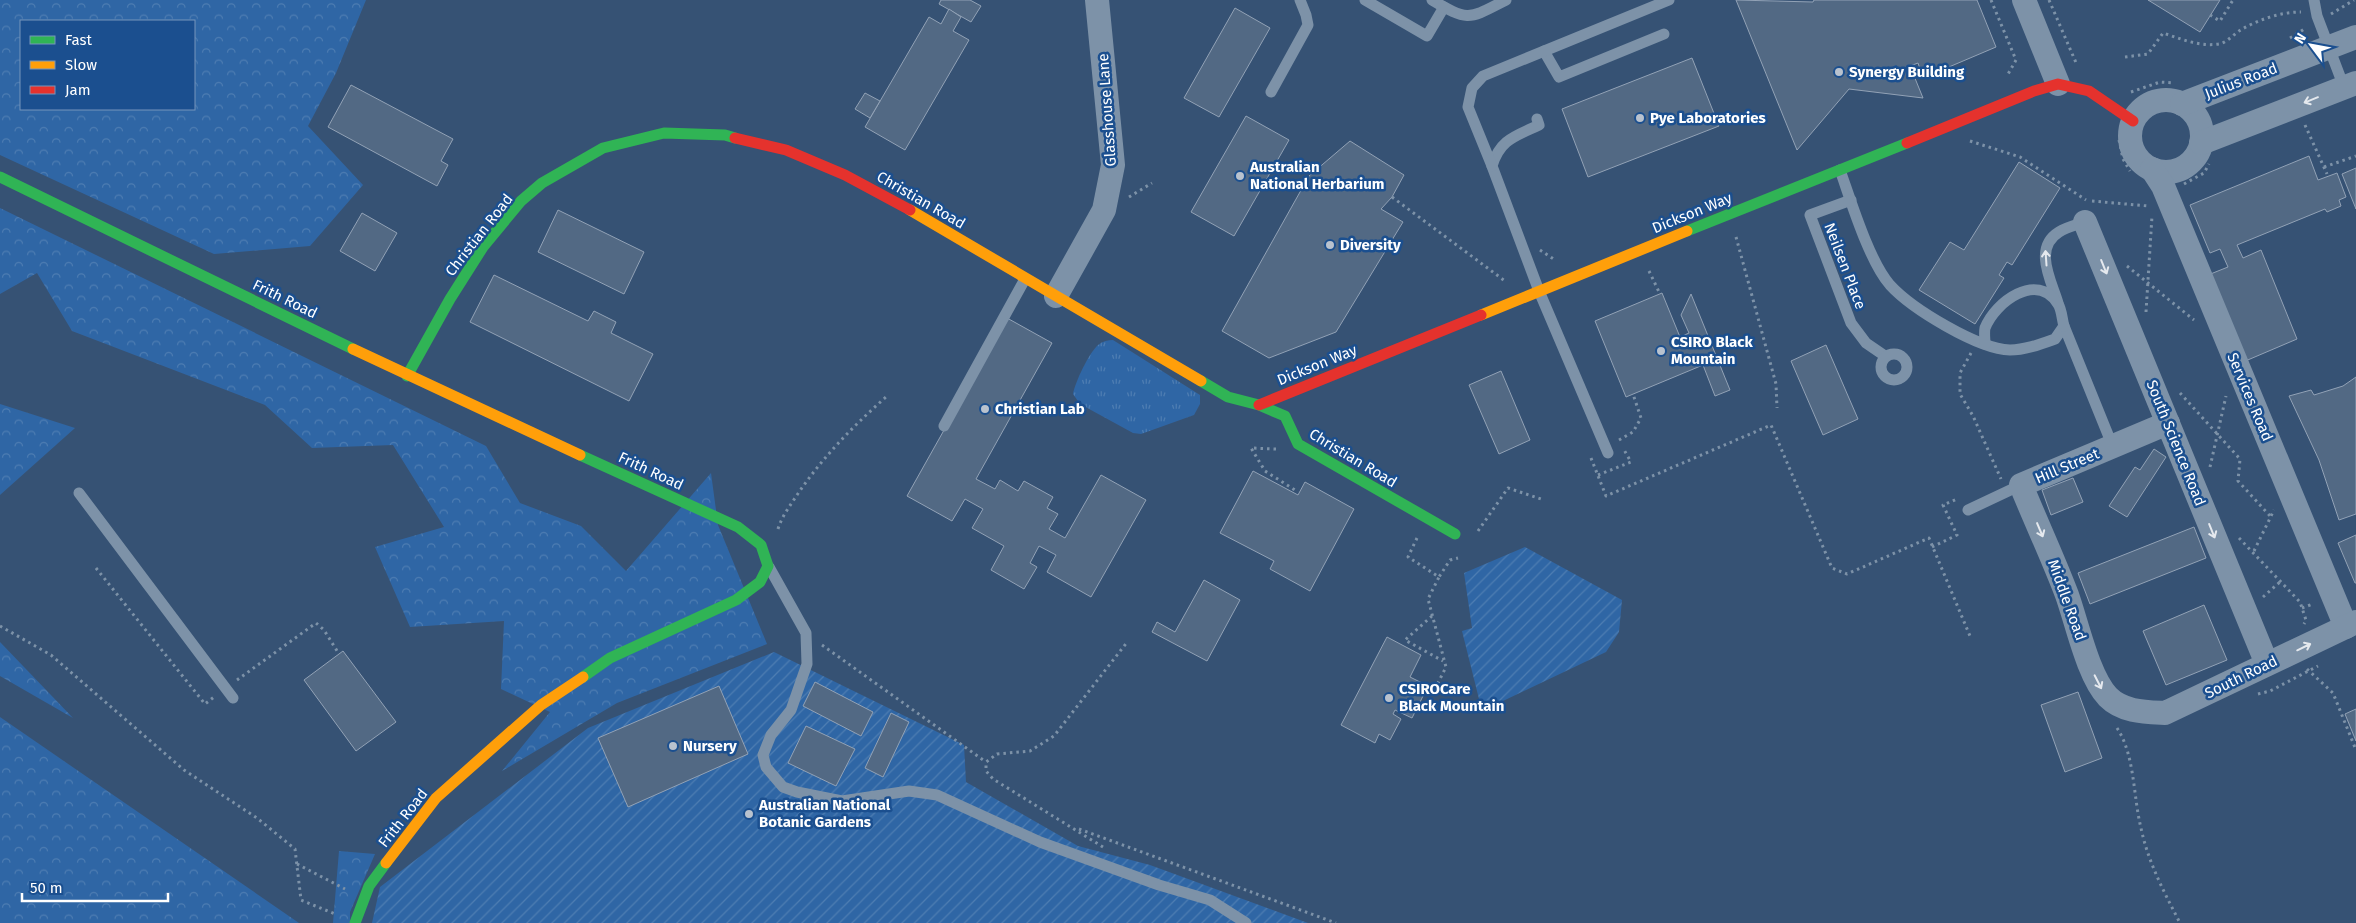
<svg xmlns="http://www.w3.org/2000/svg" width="2356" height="923" font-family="'Fira Sans',sans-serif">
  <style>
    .grass { fill: url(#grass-tufts) }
    .forest { fill: url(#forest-crowns); fill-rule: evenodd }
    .garden { fill: url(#garden-furrows) }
    .building { fill: #526984; stroke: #92a2b6 }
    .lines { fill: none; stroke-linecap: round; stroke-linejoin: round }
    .path { stroke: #7d92a8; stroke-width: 3; stroke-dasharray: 2.5 4; stroke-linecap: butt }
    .lane { stroke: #7d92a8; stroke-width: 11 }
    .street { stroke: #7d92a8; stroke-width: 24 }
    .fast { stroke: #30b455; stroke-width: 11 }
    .slow { stroke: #ff9f0a; stroke-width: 11 }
    .jam { stroke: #e5322d; stroke-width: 11 }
    .oneway { stroke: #e5e9ee }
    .poi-dot { fill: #b9c2ce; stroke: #1b4f8f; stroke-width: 2 }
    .labels { text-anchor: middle; stroke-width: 5; stroke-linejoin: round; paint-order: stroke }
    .poi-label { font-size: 15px; font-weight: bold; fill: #fff; stroke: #1b4f8f; text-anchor: start }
    .street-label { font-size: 15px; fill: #fff; stroke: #1b4f8f }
  </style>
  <defs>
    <pattern id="grass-tufts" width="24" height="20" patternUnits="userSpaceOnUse" patternTransform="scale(1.25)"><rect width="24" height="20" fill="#2f66a5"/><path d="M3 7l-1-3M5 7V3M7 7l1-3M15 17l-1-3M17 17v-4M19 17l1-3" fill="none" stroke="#4e7db2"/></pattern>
    <pattern id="forest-crowns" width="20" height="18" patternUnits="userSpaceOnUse" patternTransform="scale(1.25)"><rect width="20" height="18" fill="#2f66a5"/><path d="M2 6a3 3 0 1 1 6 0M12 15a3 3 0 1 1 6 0" fill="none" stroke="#4e7db2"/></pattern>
    <pattern id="garden-furrows" width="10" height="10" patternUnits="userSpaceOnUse" patternTransform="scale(1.25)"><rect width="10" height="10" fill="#2f66a5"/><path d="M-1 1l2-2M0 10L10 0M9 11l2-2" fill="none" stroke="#4e7db2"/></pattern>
  </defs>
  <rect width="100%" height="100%" fill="#365274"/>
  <path class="grass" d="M 1113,340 L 1200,395 L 1200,404 L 1194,415 L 1141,434 L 1133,433 L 1080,404 L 1073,394 C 1075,382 1089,353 1098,345 C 1103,341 1108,340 1113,340 Z"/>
  <g class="forest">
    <path d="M 0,0 L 366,0 L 336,73 L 308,126 L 363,185 L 310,246 L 214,254 L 0,155 ZM 21,21 L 194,21 L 194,109 L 21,109 Z"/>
    <path d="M 0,208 L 486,446 L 520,503 L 581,526 L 626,571 L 711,473 L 718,525 L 767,644 L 617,703 L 502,771 L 550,712 L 501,689 L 504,621 L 410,627 L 375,547 L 444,527 L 393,445 L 312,448 L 265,405 L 72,331 L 37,273 L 0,294 Z"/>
    <path d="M 0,404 L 75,428 L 0,495 Z"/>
    <path d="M 0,642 L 73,718 L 0,676 Z"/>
    <path d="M 0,717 L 299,923 L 0,923 Z"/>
    <path d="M 339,851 L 375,854 L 350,912 L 350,923 L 333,923 Z"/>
  </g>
  <g class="garden">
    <path d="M 1525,547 L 1622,600 L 1619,632 L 1606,652 L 1482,711 L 1462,631 L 1472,628 L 1464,573 Z"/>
    <path d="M 774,652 L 964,745 L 966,782 L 1078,846 L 1150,865 L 1308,923 L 372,923 L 380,887 L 588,728 Z"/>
  </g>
  <g class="building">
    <path d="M 941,0 L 970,0 L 981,6 L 971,22 L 939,4 Z"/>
    <path d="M 1736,0 L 1813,2 L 1814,0 L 1977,0 L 1996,47 L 1923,78 L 1918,63 L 1910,66 L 1923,98 L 1849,89 L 1797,150 Z"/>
    <path d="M 2148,0 L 2220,0 L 2200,32 Z"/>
    <path d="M 1235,8 L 1270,28 L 1219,117 L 1184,98 Z"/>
    <path d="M 949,9 L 961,17 L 953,31 L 969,40 L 905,150 L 865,127 L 929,17 L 941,24 Z"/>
    <path d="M 1692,58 L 1719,126 L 1588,177 L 1562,109 Z"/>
    <path d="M 351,85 L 453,139 L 441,161 L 448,165 L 437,186 L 328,127 Z"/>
    <path d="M 865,93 L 880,101 L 870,118 L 855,109 Z"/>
    <path d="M 1246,116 L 1289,140 L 1234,236 L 1191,212 Z"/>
    <path d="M 1350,141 L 1404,175 L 1392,197 L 1381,209 L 1403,222 L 1336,332 L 1269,358 L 1222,331 L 1309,176 Z"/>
    <path d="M 2309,156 L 2318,180 L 2337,173 L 2346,197 L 2339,200 L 2341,206 L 2327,212 L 2325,209 L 2237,245 L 2243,258 L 2261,250 L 2297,339 L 2243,362 L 2208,275 L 2228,267 L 2220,249 L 2210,253 L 2190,205 Z"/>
    <path d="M 2019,162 L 2060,188 L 2012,265 L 2007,262 L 1999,275 L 2004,278 L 1975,324 L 1919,290 L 1950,242 L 1964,250 Z"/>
    <path d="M 2356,168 L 2356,209 L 2342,174 Z"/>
    <path d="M 558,210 L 644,252 L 624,294 L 538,252 Z"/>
    <path d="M 362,213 L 397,233 L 375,271 L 340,251 Z"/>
    <path d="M 494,275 L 588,321 L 594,311 L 616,322 L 611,333 L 653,354 L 629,401 L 470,322 Z"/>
    <path d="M 1662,293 L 1680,337 L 1689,333 L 1681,315 L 1691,294 L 1730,390 L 1715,396 L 1703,365 L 1626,397 L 1595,321 Z"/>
    <path d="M 1007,318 L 1052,343 L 976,479 L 995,489 L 1000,480 L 1018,491 L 1024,481 L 1053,497 L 1047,508 L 1058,514 L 1049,529 L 1065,538 L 1101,475 L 1146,500 L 1091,597 L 1047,572 L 1056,555 L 1039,546 L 1030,563 L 1037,567 L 1024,589 L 991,570 L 1004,546 L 972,528 L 983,509 L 965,499 L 952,521 L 907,496 Z"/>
    <path d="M 1826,345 L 1858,419 L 1823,435 L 1791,361 Z"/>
    <path d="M 1501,371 L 1530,440 L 1499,454 L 1469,385 Z"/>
    <path d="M 2356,377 L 2356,514 L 2339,520 L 2319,460 L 2289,396 L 2311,390 L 2314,395 L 2343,386 Z"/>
    <path d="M 2154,449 L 2166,457 L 2127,517 L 2109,506 L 2135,467 L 2140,470 Z"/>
    <path d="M 1253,471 L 1298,495 L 1305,482 L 1354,509 L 1310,591 L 1270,569 L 1274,561 L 1220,533 Z"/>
    <path d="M 2073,478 L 2083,502 L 2051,515 L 2042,490 Z"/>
    <path d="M 2194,527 L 2206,558 L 2090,604 L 2078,573 Z"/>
    <path d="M 2356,535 L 2356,583 L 2355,583 L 2338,543 Z"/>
    <path d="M 1204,580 L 1240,600 L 1207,661 L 1152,632 L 1157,622 L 1175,632 Z"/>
    <path d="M 2204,605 L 2227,660 L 2166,685 L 2143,631 Z"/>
    <path d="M 1387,637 L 1421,655 L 1410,677 L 1428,686 L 1412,718 L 1395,710 L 1393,714 L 1401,719 L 1390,740 L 1379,734 L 1375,743 L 1341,725 Z"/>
    <path d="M 343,651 L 396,722 L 356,751 L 304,680 Z"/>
    <path d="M 815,682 L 873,712 L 861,736 L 803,706 Z"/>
    <path d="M 719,686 L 748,754 L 628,807 L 598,738 Z"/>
    <path d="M 2078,692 L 2102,758 L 2065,772 L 2041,705 Z"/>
    <path d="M 2356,709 L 2356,741 L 2345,714 Z"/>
    <path d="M 891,713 L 909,722 L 883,777 L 865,768 Z"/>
    <path d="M 806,726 L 855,749 L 836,786 L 788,763 Z"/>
  </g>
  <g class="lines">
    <g class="path">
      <path d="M 1991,0 L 2016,60 L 2007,76"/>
      <path d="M 2049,0 L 2077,65"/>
      <path d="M 2331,14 L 2354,0"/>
      <path d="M 2210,15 L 2220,21 L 2233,0"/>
      <path d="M 2290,38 L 2306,28"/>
      <path d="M 2125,57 L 2148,54 L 2163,33 C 2181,39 2200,47 2219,44 C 2226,43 2233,35 2239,31 C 2257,20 2280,12 2301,12"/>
      <path d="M 2131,92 L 2160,82 L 2174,83"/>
      <path d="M 2305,125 L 2327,174"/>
      <path d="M 2119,140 L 2123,159 L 2130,171"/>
      <path d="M 1970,141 L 2020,157 L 2086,200"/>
      <path d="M 2324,167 L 2356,156"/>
      <path d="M 2184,184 L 2204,173 L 2209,164"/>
      <path d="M 1129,197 L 1152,183"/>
      <path d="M 1392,197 L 1505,281"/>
      <path d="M 2092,201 L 2148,206"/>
      <path d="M 1736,237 L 1776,384 L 1777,408"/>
      <path d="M 1540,250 L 1555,260"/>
      <path d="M 2127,266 L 2194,320"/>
      <path d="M 1649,271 L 1660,294"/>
      <path d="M 2146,312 L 2152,216"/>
      <path d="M 1971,353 L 1960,373 L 1960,394 L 1973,416 L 2001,479"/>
      <path d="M 2180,393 L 2240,459 L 2238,481 L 2271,517"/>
      <path d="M 1619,440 L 1633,432 L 1641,418 L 1633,394"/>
      <path d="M 1276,449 L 1251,448 L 1265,471 L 1298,492"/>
      <path d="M 1591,458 L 1606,496 L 1771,425 L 1832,568 L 1847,574 L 1929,538 L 1970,636"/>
      <path d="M 2210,467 L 2226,396"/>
      <path d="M 1598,475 L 1631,462 L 1623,448"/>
      <path d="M 778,529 C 782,516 790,506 797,495 C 822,458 852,427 886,397"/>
      <path d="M 1478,531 L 1508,488 L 1541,499"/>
      <path d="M 1417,538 L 1408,557 L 1439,577 L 1450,560 L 1458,558"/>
      <path d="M 2239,538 L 2300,602 L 2306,620 L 2304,624"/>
      <path d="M 1932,547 L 1957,535 L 1943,505 L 1957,499"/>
      <path d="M 2254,551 L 2274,510"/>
      <path d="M 96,568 L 205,704 L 214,697"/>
      <path d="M 2263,597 L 2281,581"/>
      <path d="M 2302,608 L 2313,604"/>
      <path d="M 1432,616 L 1405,640 L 1443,661"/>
      <path d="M 0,626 L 51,655 L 184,770 L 257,818 L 295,849 L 301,900 L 335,914"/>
      <path d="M 822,645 L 986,762"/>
      <path d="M 2307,669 L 2333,693 L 2356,750"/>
      <path d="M 237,680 L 316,623 L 324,630 L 339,654"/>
      <path d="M 2258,694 L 2270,691 L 2318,666"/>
      <path d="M 1426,707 L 1446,667 L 1428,599 L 1439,577"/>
      <path d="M 2117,728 C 2135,755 2133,796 2141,828 C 2148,862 2164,892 2180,923"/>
      <path d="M 1079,829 L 1336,923"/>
      <path d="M 1103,847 L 993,779 L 986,771 L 986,762 L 997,754 L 1030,751 L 1054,736 L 1128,641"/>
      <path d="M 297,864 L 345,889"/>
    </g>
    <g class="lane">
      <path d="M 1365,0 L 1427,36 L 1444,7"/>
      <path d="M 1432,0 C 1469,22 1469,19 1506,0"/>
      <path d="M 2314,0 L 2317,16 L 2344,87"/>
      <path d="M 1544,51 L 1559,77 L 1664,34"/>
      <path d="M 1271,92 L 1308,25 L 1306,15 L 1300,0"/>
      <path d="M 1537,119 L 1539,125 C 1516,136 1500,139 1492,166 L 1539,291 L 1608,453"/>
      <path d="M 1492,166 L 1468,107 L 1472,88 L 1483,76 L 1669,0"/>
      <path d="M 1840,170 C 1851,201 1869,261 1890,285 C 1912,309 1978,349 2010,350 C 2025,350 2041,344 2055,339 L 2064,326 L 2113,447"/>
      <path d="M 1851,200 L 1810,215 L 1851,323 L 1866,343 L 1885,356"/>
      <path d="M 2058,303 C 2051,280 2033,248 2059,232 C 2067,227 2077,225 2085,222"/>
      <path d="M 1985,344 C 1985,339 1984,333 1985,328 C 1995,302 2037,271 2058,304 C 2062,310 2062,320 2064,326"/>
      <circle cx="1894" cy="367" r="13"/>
      <path d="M 944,426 L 1025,279"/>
      <path d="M 79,493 L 233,698"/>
      <path d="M 1968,510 L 2021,485"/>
      <path d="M 769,567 L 806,633 L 807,664 L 791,710 L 771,735 L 763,755 L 766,767 L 783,787 L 797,792 L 842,801 L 909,791 L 937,795 L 1040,842 L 1159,885 L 1210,900 L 1246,923"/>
    </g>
    <g class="street">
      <path d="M 2024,0 L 2058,84"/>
      <circle cx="2166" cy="136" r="36"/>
      <path d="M 2182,104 L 2356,37"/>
      <path d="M 2201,143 L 2356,83"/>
      <path d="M 2152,169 L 2163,186 L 2346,627"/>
      <path d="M 2085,222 L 2267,664"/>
      <path d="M 1056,296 L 1104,210 L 1113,165 L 1097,0"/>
      <path d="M 2168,423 L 2021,485 C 2036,522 2053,558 2067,595 C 2077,623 2088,676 2108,697 C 2123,712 2145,712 2165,713 L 2356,622"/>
    </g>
    <g class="fast">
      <path d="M 0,177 L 353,349"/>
      <path d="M 1687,231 L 1907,143"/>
      <path d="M 407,376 L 450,299 L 483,247 L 521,201 L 542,183 L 603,148 L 664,133 L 725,135 L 735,138"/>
      <path d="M 1201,381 L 1228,397 L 1259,405 L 1285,416 L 1298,444 L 1455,534"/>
      <path d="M 580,455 L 738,527 L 761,545 L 768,566 L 760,582 L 736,600 L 610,658 L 583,677"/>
      <path d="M 355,923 L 369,886 L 386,863"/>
    </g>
    <g class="slow">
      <path d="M 910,210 L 1201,381"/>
      <path d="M 1481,315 L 1687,231"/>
      <path d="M 353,349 L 580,455"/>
      <path d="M 386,863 L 436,798 L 541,705 L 583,677"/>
    </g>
    <g class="jam">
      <path d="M 735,138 L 786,150 L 845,175 L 910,210"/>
      <path d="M 1907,143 L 2034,91 L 2058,84 L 2089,91 L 2133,121"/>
      <path d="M 1259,405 L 1481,315"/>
    </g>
  </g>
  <defs><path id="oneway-shaft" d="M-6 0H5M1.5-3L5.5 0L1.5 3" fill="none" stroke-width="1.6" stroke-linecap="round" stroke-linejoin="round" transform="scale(1.25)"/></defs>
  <g class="oneway">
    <use href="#oneway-shaft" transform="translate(2311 100) rotate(158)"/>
    <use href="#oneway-shaft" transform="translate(2046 258) rotate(-94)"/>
    <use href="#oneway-shaft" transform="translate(2104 267) rotate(68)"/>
    <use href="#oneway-shaft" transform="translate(2040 530) rotate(67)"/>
    <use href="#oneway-shaft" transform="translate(2212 531) rotate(68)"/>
    <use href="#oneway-shaft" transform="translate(2304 647) rotate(-26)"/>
    <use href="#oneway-shaft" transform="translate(2098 682) rotate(63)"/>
  </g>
  <g class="poi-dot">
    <circle cx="1839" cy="72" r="5"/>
    <circle cx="1640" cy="118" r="5"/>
    <circle cx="1240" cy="176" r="5"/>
    <circle cx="1330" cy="245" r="5"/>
    <circle cx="1661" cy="351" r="5"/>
    <circle cx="985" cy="409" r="5"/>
    <circle cx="1389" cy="698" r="5"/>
    <circle cx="673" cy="746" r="5"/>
    <circle cx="749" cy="814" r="5"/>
  </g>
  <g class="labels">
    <g class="poi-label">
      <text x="1849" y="77">Synergy Building</text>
      <text x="1650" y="123">Pye Laboratories</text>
      <text x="1250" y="172">Australian<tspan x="1250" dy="17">National Herbarium</tspan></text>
      <text x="1340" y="250">Diversity</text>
      <text x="1671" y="347">CSIRO Black<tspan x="1671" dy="17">Mountain</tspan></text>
      <text x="995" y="414">Christian Lab</text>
      <text x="1399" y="694">CSIROCare<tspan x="1399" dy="17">Black Mountain</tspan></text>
      <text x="683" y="751">Nursery</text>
      <text x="759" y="810">Australian National<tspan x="759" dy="17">Botanic Gardens</tspan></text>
    </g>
    <g class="street-label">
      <text transform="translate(2241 81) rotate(-21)" y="5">Julius Road</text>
      <text transform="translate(1107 110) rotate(-94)" y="5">Glasshouse Lane</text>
      <text transform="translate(921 200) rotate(30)" y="5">Christian Road</text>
      <text transform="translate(1692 213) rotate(-22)" y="5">Dickson Way</text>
      <text transform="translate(479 235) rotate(-52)" y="5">Christian Road</text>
      <text transform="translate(1845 266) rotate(69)" y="5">Neilsen Place</text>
      <text transform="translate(285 299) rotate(26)" y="5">Frith Road</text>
      <text transform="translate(1317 365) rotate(-22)" y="5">Dickson Way</text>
      <text transform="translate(2250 397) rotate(67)" y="5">Services Road</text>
      <text transform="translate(2176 443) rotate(68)" y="5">South Science Road</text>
      <text transform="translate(1353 458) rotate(31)" y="5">Christian Road</text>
      <text transform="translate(2067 466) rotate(-23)" y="5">Hill Street</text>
      <text transform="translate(651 471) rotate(25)" y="5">Frith Road</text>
      <text transform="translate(2067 600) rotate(70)" y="5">Middle Road</text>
      <text transform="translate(2241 677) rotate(-26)" y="5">South Road</text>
      <text transform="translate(403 818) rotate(-52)" y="5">Frith Road</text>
    </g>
  </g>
  <rect x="20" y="20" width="175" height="90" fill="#1b4f8f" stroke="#7695bc"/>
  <rect x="30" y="36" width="25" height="8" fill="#30b455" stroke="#7695bc"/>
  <text x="65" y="45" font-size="15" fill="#ffffff">Fast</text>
  <rect x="30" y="61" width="25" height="8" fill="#ff9f0a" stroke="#7695bc"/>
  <text x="65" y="70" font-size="15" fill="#ffffff">Slow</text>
  <rect x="30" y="86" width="25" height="8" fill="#e5322d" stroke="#7695bc"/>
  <text x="65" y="95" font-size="15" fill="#ffffff">Jam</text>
  <g transform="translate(2311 45) rotate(302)" stroke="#1b4f8f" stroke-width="4" paint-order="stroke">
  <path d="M0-4L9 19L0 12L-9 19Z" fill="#ffffff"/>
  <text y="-8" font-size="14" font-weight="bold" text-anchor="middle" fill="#ffffff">N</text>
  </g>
  <path d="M22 893v8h146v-8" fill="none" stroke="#ffffff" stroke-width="2.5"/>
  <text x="30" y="893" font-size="15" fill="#ffffff" stroke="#1b4f8f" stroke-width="4" paint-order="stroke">50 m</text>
</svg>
